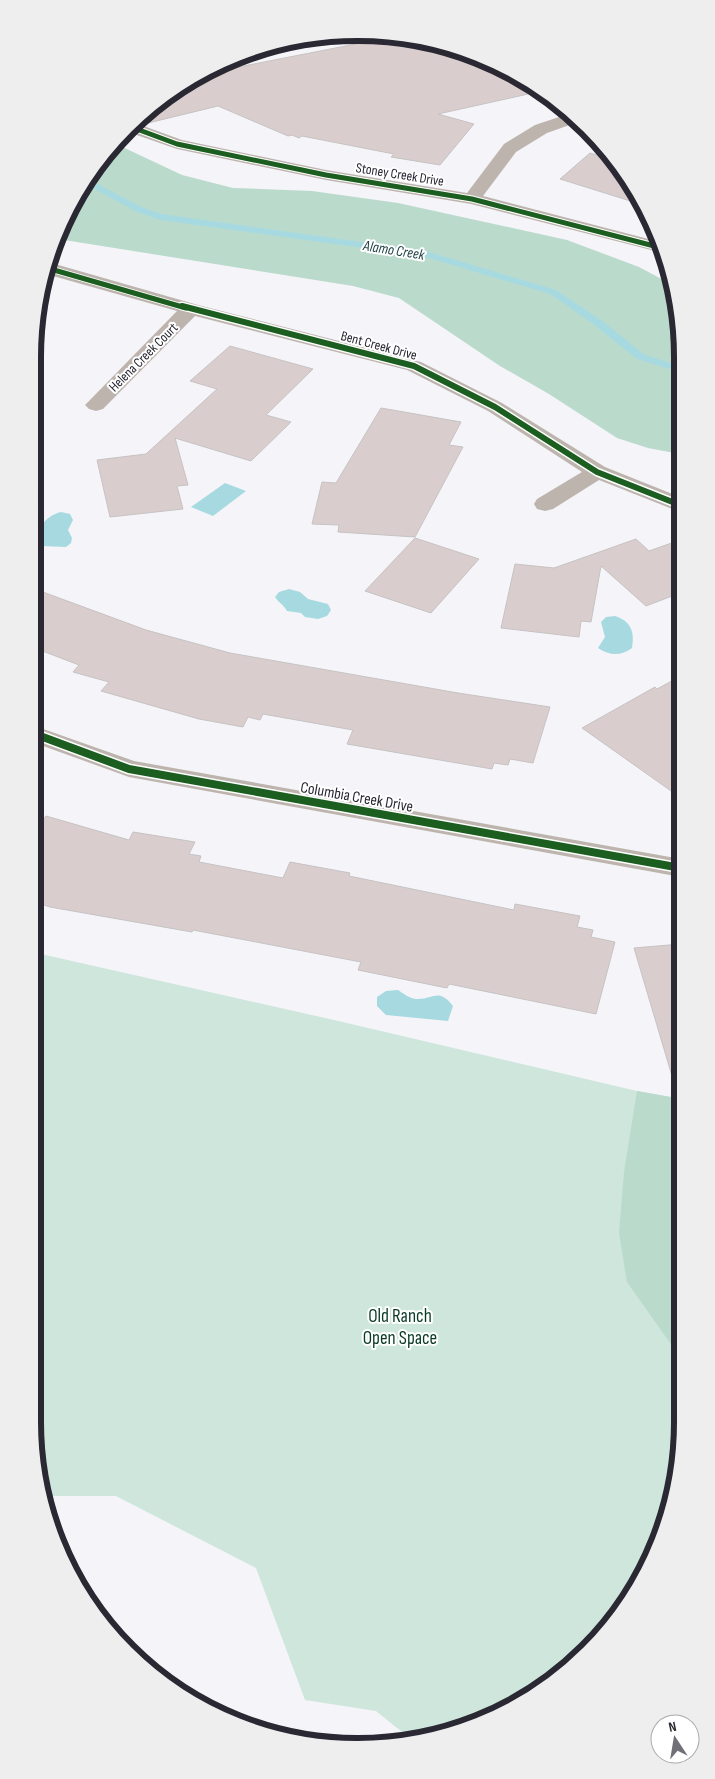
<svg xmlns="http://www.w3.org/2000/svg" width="715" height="1779" font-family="'Sofia Sans Condensed',sans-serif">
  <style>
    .green { fill: #cee6dc }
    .forest { fill: #badacc }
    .water { fill: #a7dae0 }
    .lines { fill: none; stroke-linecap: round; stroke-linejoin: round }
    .stream { fill: #a7dae0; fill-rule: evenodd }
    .building { fill: #d9cecd; stroke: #c7c2c3 }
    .minor { fill: #bdb5ad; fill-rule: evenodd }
    .cycleway-far2-casing { stroke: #fff; stroke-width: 7 }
    .cycleway-far1-casing { stroke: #fff; stroke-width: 9 }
    .cycleway-casing { stroke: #fff; stroke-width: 11 }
    .cycleway-far2 { stroke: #1b5e20; stroke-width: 5 }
    .cycleway-far1 { stroke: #1b5e20; stroke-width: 6 }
    .cycleway { stroke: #1b5e20; stroke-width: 8 }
    .labels { text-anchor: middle; stroke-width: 4; stroke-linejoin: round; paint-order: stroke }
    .far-street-label { font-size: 14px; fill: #2a2832; stroke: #fff }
    .far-water-label { font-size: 15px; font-style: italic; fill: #1c3f43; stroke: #fff }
    .street-label { font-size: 16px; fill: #2a2832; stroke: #fff }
    .near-park-label { font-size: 19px; fill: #0a3b28; stroke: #fff }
    .rim { fill: none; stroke: #2a2832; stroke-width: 6 }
  </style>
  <rect width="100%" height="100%" fill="#f4f4f9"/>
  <path class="green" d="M 32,952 L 334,1020 L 637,1091 L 682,1099 L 682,1421 L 665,1526 L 615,1620 L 520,1703 L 421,1740 L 412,1740 L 376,1711 L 305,1700 L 256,1568 L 116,1496 L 45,1496 L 32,1421 Z"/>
  <g class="forest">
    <path d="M 114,143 L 182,175 L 233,188 L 312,191 L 398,203 L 567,240 L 639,267 L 671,284 L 680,315 L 680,454 L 648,448 L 617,438 L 549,394 L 500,366 L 399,298 L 353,286 L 58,239 Z"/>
    <path d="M 637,1091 L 682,1099 L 682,1352 L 675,1350 L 627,1282 L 619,1233 L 624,1172 Z"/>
  </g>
  <g class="water">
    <path d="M 225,483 L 246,491 L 213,516 L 191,507 Z"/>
    <path d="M 61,512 L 70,514 L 73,520 L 68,530 L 72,538 L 71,543 L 66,547 L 41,546 C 34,530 45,516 61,512 Z"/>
    <path d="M 289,589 L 300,592 L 308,599 L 328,604 L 331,610 L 327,616 L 318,619 L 305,617 L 301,613 L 287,611 C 284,605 279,603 275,597 L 279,592 Z"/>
    <path d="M 615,616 C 631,621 635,632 632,648 C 621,656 610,656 598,648 L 605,637 L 601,622 L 606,617 Z"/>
    <path d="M 398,990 C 404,994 409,998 416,999 C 434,1000 438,987 453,1006 L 448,1021 L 386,1015 L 377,1006 L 377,997 L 386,991 Z"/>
  </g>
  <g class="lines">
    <path class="stream" d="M 92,181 L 141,207 L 162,214 L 426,251 L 556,290 L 601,320 L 645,355 L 680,366 L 680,372 L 637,359 L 593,324 L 550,294 L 422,256 L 160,220 L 135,211 L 89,186 Z"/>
  </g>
  <g class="building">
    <path d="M 381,39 L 462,50 L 542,91 L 438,114 L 474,124 L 440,165 L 391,157 L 394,154 L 302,136 L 299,138 L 292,135 L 288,136 L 218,106 L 144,124 L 140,123 L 203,74 Z"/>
    <path d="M 590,153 L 612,159 L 640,204 L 560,179 Z"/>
    <path d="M 230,346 L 313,369 L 266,415 L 291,422 L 251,461 L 175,438 L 188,485 L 177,486 L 183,509 L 110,517 L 97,460 L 146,454 L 217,389 L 190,381 Z"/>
    <path d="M 381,408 L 461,422 L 449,445 L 463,447 L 415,537 L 338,532 L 339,525 L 312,524 L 322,482 L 336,483 Z"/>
    <path d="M 415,538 L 479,559 L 431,613 L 365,591 Z"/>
    <path d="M 636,539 L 649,551 L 680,540 L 680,593 L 646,606 L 601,566 L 591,622 L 581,621 L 579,637 L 501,628 L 515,564 L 554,568 Z"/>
    <path d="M 32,588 L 146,630 L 230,653 L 458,693 L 550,707 L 533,763 L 510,759 L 508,765 L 494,763 L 492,769 L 347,744 L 353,730 L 263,714 L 260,720 L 248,717 L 243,727 L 199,719 L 101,691 L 109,682 L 73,672 L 79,665 L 32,647 Z"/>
    <path d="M 681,676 L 681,798 L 582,728 L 655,687 L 657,689 Z"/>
    <path d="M 46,816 L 129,840 L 133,832 L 195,842 L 189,854 L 201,856 L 199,862 L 283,878 L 290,862 L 350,873 L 349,876 L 514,910 L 515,904 L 580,916 L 577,927 L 593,930 L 591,937 L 615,942 L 596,1014 L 449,984 L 447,988 L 358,970 L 361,962 L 193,930 L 192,932 L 50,907 L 32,901 L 32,834 Z"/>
    <path d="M 681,944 L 682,1074 L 672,1076 L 634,948 Z"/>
  </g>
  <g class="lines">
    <g class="minor">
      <path d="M 568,114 L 578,122 L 547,133 L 516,152 L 483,196 L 660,242 L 663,253 L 471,204 L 326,180 L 177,149 L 128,132 L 138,124 L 182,140 L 326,170 L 467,193 L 504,144 L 535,125 Z"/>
      <path d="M 48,262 L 198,305 L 421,362 L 502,403 L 605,467 L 680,497 L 680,512 L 599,480 L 553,509 L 545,511 L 537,509 L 534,504 L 537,499 L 582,472 L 488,411 L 407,370 L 195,316 L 103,409 L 96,411 L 89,409 L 85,405 L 89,401 L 177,311 L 46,274 Z"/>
      <path d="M 32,725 L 134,761 L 681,859 L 681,877 L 129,777 L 32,742 Z"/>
    </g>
    <defs>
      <g id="cycleway-far2">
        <path d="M 134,128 L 177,144 L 326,175 L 472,199 L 662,248"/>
        <path d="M 47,268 L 186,308"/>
      </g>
      <path id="cycleway-far1" d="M 182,306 L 414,366 L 495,407 L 597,472 L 680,505"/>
      <path id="cycleway" d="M 32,733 L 129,769 L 681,868"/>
    </defs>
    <use href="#cycleway-far2" class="cycleway-far2-casing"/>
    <use href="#cycleway-far1" class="cycleway-far1-casing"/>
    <use href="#cycleway" class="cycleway-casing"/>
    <use href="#cycleway-far2" class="cycleway-far2"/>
    <use href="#cycleway-far1" class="cycleway-far1"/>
    <use href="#cycleway" class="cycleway"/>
  </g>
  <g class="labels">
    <g class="far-street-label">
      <text transform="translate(400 174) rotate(9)" y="5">Stoney Creek Drive</text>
      <text transform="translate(379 345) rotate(15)" y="5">Bent Creek Drive</text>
      <text transform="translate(143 357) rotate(-45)" y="5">Helena Creek Court</text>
    </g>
    <g class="far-water-label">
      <text transform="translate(394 250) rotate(9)" y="5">Alamo Creek</text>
    </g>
    <g class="street-label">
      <text transform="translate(357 796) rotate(10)" y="6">Columbia Creek Drive</text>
    </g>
    <g class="near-park-label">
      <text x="400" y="1322">Old Ranch<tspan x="400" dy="22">Open Space</tspan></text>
    </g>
  </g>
  <path d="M0 0H715V1779H0ZM357 41H358A316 316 0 0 1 674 357V1422A316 316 0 0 1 358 1738H357A316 316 0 0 1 41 1422V357A316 316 0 0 1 357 41Z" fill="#eeeeef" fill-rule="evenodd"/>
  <path class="rim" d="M357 41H358A316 316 0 0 1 674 357V1422A316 316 0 0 1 358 1738H357A316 316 0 0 1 41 1422V357A316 316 0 0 1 357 41Z"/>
  <g transform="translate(675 1739) rotate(348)"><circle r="24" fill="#ffffff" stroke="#aaa9ad"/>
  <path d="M0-4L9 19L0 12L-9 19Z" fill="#716f78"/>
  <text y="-8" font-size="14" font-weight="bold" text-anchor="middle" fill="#2a2832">N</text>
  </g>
</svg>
